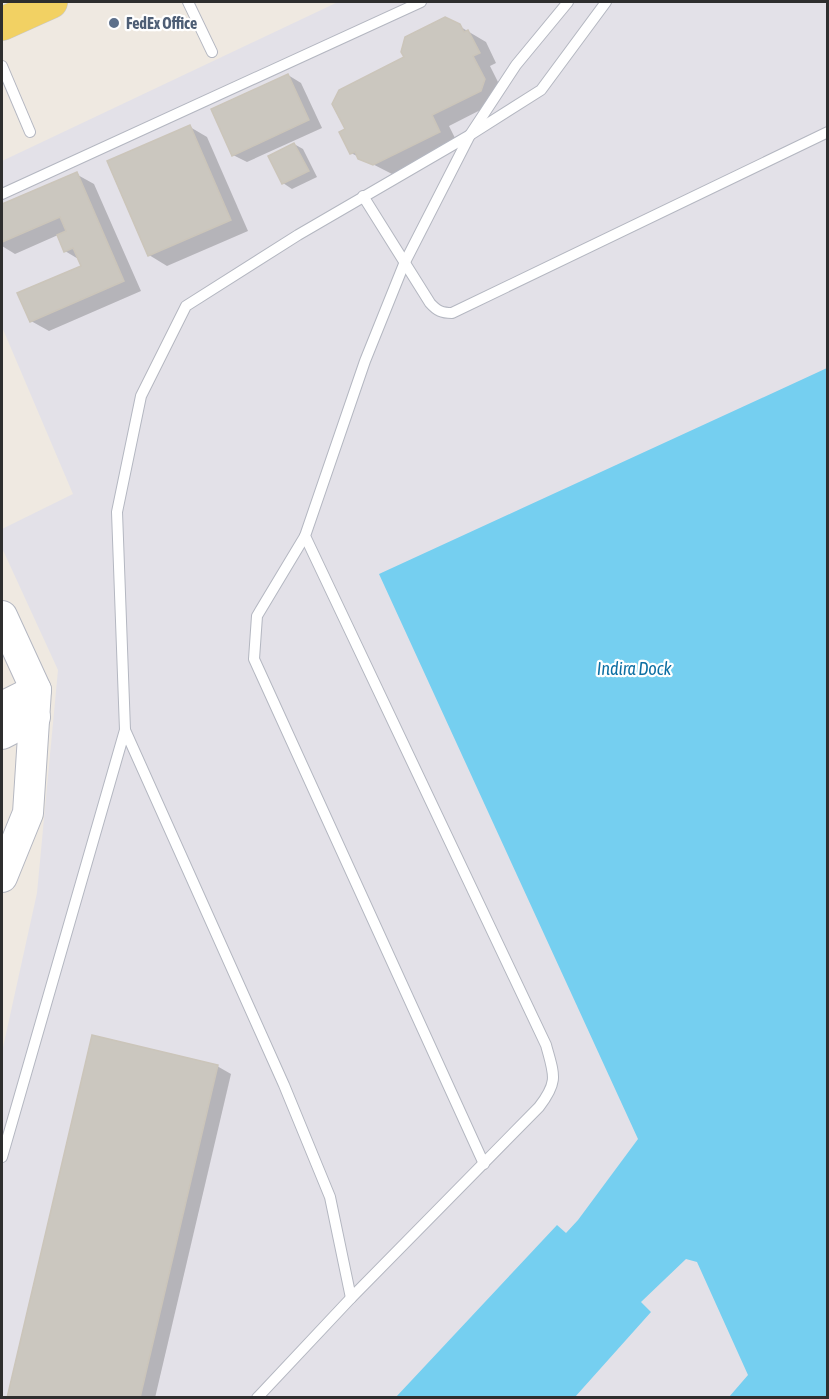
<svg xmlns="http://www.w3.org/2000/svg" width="829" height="1399" font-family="'Asap Condensed',sans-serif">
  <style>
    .industrial { fill: #e3e1e8 }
    .water { fill: #75cff0 }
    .shadow { fill: #0003 }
    .building { fill: #cbc7bf; stroke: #cbc5ba; stroke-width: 1.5 }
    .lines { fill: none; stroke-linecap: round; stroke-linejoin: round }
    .lane-casing { stroke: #b4b7c1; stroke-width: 12 }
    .secondary-casing { stroke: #b4b7c1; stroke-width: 32 }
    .primary-casing { stroke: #c9c9c9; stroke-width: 34 }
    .lane { stroke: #fff; stroke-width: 10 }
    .secondary { stroke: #fff; stroke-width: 30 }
    .primary { stroke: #f2d163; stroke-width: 33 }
    .service-dot { fill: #5c6f8a; stroke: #fff; stroke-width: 2 }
    .labels { text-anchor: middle; stroke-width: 4.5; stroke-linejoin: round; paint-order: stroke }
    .service-label { font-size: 16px; font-weight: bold; fill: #4e5e75; stroke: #fff; text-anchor: start }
    .water-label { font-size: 18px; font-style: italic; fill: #0d6fa3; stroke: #fff }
  </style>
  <rect width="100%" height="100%" fill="#efe9e1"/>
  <path class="industrial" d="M 338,2 L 827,2 L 827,1397 L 2,1398 L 2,1052 L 37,893 L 58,670 L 2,548 L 2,529 L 73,494 L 2,327 L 2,161 Z"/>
  <path class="water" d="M 827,368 L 827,1397 L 729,1397 L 748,1375 L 697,1262 L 686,1259 L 641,1302 L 651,1312 L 575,1397 L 396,1397 L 557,1225 L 566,1233 L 578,1220 L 638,1139 L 379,574 Z"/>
  <g class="shadow">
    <path d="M 459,26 L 486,42 L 496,63 L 490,66 L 502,90 L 498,101 L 449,126 L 457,142 L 392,174 L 351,153 L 347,130 L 406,58 Z"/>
    <path d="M 288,75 L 301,83 L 322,128 L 247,162 L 233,155 Z"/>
    <path d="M 190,127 L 207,137 L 248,231 L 167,266 L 149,255 Z"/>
    <path d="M 294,144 L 303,149 L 317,177 L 292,189 L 283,183 L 270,156 Z"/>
    <path d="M 76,174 L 94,184 L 141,291 L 49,331 L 31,321 L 83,266 L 80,260 L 65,251 L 58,235 L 15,254 L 2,246 L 2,206 Z"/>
    <path d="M 217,1066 L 231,1074 L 155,1398 L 8,1398 Z"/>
  </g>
  <g class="building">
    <path d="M 445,17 L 460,24 L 464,32 L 468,30 L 480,53 L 473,56 L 485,79 L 481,91 L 432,115 L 440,132 L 373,165 L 358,159 L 355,152 L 350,154 L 339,132 L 345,129 L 332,104 L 339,90 L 404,57 L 401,52 L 405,37 Z"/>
    <path d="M 288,74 L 309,120 L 232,156 L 211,109 Z"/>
    <path d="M 190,125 L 231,220 L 148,256 L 107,161 Z"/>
    <path d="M 294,143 L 309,171 L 282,184 L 268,156 Z"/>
    <path d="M 77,172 L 124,281 L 30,322 L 17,293 L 81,266 L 73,248 L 64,252 L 57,235 L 66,231 L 60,217 L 2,242 L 2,204 Z"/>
    <path d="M 92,1035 L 218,1065 L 140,1398 L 7,1398 Z"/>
  </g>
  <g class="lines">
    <defs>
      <g id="lane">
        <path d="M 188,2 L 212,52"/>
        <path d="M 2,66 L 30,132"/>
        <path d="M 2,194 L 421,2"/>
        <path d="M 363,196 L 430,303 C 437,311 442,313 452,313 L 828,132"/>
        <path d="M 305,536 L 257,616 L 254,659 L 484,1164"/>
        <path d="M 125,730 L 284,1085 L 330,1197 L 351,1298"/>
        <path d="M 2,1157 L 125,730 L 117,512 L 141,396 L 186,306 L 298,235 L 470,135 L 541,90 L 606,2"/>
        <path d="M 257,1398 L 351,1298 L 539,1107 C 559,1081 554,1075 546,1045 L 305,536 L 365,361 L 404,264 L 470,135 L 516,65 L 568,2"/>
      </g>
      <g id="secondary">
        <path d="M 2,616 L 36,690 L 28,813 L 2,877"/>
        <path d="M 2,707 L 36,690"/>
        <path d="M 2,734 L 35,717"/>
      </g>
      <path id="primary" d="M 2,24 L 51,2"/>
    </defs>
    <use href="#lane" class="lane-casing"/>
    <use href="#secondary" class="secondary-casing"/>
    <use href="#primary" class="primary-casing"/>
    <use href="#lane" class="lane"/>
    <use href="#secondary" class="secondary"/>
    <use href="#primary" class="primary"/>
  </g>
  <circle class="service-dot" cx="114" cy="23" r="6"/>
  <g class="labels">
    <g class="service-label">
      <text x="126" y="29">FedEx Office</text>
    </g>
    <g class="water-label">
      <text x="634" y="675">Indira Dock</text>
    </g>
  </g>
  <rect width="829" height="1399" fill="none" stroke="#2e2e2e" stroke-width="6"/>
</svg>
